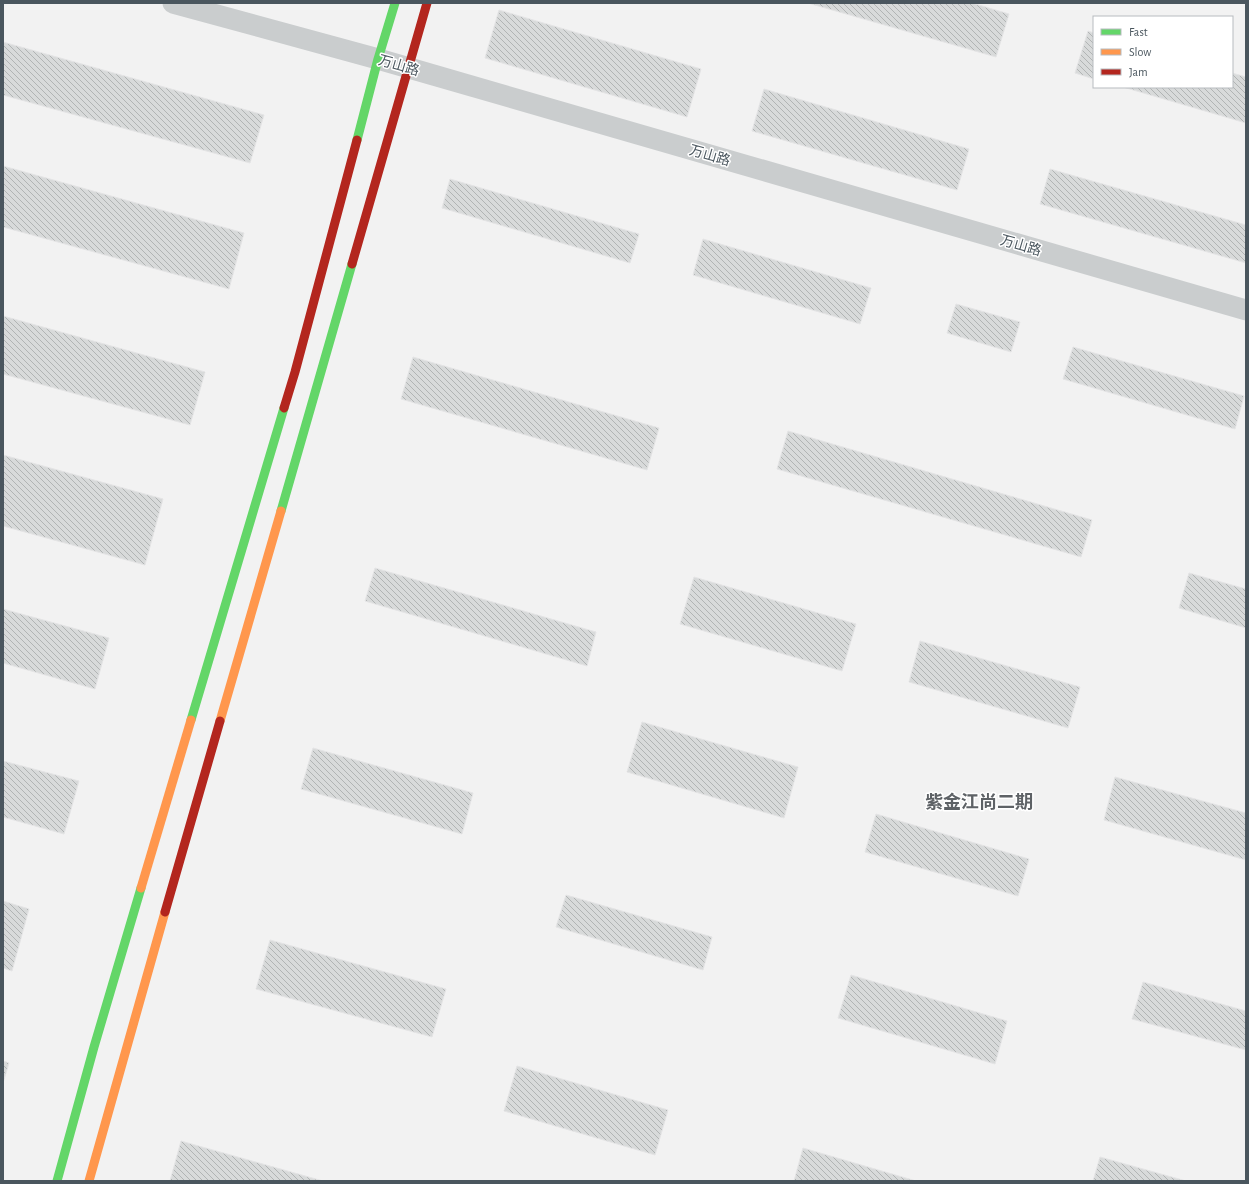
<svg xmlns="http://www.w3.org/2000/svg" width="1249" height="1184" font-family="'Alegreya Sans','Noto Sans SC',sans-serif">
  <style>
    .building { fill: url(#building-back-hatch); stroke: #e4e4e5 }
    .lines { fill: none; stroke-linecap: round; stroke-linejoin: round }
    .street { stroke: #cacdce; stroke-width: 21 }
    .fast { stroke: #63d668; stroke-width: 9 }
    .slow { stroke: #ff974d; stroke-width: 9 }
    .jam { stroke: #b3261e; stroke-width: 9 }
    .labels { text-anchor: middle; stroke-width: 3; stroke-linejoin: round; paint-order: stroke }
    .street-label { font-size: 14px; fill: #4a565e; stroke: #fff }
    .district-label { font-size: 18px; font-weight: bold; fill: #5e6266; stroke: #fff }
  </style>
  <defs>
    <pattern id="building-back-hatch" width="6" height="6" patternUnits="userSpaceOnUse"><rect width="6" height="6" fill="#d8dada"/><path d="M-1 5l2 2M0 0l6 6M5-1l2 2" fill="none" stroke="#b1b4b4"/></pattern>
  </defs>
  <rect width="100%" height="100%" fill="#f2f2f2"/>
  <g class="building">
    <path d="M 808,3 L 972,3 L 1009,14 L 996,57 Z"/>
    <path d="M 499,10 L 701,69 L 687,117 L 485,58 Z"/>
    <path d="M 1088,31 L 1094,33 L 1094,79 L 1075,73 Z"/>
    <path d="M 3,42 L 264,115 L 250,163 L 3,95 Z"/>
    <path d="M 1232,73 L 1246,77 L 1246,123 L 1123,87 L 1232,87 Z"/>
    <path d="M 764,89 L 969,149 L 957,190 L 752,131 Z"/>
    <path d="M 3,166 L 244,233 L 229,289 L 3,227 Z"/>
    <path d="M 1050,169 L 1246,225 L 1246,263 L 1040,204 Z"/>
    <path d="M 450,179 L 639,234 L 630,263 L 442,208 Z"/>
    <path d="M 703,239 L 871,288 L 860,324 L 693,275 Z"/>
    <path d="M 956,304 L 1020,322 L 1011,352 L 947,333 Z"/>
    <path d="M 3,316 L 205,372 L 190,425 L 3,374 Z"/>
    <path d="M 1073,347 L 1244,396 L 1235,429 L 1063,379 Z"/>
    <path d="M 413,357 L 659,428 L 647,470 L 401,399 Z"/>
    <path d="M 788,431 L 1092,520 L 1081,557 L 777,469 Z"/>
    <path d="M 3,455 L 163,499 L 145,565 L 3,526 Z"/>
    <path d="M 375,568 L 596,632 L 587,666 L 365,601 Z"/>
    <path d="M 1189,573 L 1246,589 L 1246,628 L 1179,608 Z"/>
    <path d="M 694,577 L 856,624 L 842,671 L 680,624 Z"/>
    <path d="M 3,609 L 109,638 L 95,689 L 3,663 Z"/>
    <path d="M 920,641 L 1080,687 L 1068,728 L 909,682 Z"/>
    <path d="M 642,722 L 798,767 L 784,818 L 627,772 Z"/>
    <path d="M 313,748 L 473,793 L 462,834 L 301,789 Z"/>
    <path d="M 3,761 L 79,781 L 64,834 L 3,817 Z"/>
    <path d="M 1115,777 L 1246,813 L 1246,860 L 1104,820 Z"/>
    <path d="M 876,814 L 1029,859 L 1018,896 L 865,852 Z"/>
    <path d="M 566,895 L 712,937 L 703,970 L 556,927 Z"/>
    <path d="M 3,901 L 29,909 L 12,971 L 3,968 Z"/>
    <path d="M 270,940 L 446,989 L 432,1037 L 256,989 Z"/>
    <path d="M 851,975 L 1007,1021 L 995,1064 L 838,1018 Z"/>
    <path d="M 1143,982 L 1246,1011 L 1246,1050 L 1132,1019 Z"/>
    <path d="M 3,1061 L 9,1063 L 3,1083 Z"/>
    <path d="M 517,1066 L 668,1110 L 655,1155 L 504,1111 Z"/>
    <path d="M 181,1141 L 323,1181 L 170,1181 Z"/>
    <path d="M 803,1148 L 916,1181 L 794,1181 Z"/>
    <path d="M 1100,1157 L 1186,1181 L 1093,1181 Z"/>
  </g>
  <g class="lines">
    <path class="street" d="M 173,3 L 378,59 L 1246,310"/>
    <g class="fast">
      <path d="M 357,140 L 378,59 L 395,3"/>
      <path d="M 281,511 L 352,264"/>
      <path d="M 191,720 L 284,408"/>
      <path d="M 57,1181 L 94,1047 L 141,888"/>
    </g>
    <g class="slow">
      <path d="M 220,721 L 281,511"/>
      <path d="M 141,888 L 191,720"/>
      <path d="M 89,1181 L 165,912"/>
    </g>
    <g class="jam">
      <path d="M 352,264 L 427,3"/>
      <path d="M 284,408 L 295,372 L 357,140"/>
      <path d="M 165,912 L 220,721"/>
    </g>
  </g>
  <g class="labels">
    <g class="street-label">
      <text transform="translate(399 65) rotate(16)" y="5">万山路</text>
      <text transform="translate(710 155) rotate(16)" y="5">万山路</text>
      <text transform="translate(1021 245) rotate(16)" y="5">万山路</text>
    </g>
    <g class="district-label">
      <text x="979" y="808">紫金江尚二期</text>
    </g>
  </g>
  <rect width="1249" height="1184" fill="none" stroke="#4a565e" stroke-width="8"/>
  <rect x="1093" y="16" width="140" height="72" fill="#ffffff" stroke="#b7bbbf"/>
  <rect x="1101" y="29" width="20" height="6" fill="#63d668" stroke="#b7bbbf"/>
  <text x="1129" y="36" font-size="12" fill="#4a565e">Fast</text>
  <rect x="1101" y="49" width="20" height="6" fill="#ff974d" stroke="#b7bbbf"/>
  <text x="1129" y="56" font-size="12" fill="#4a565e">Slow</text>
  <rect x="1101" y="69" width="20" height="6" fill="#b3261e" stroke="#b7bbbf"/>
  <text x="1129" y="76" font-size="12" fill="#4a565e">Jam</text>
</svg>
